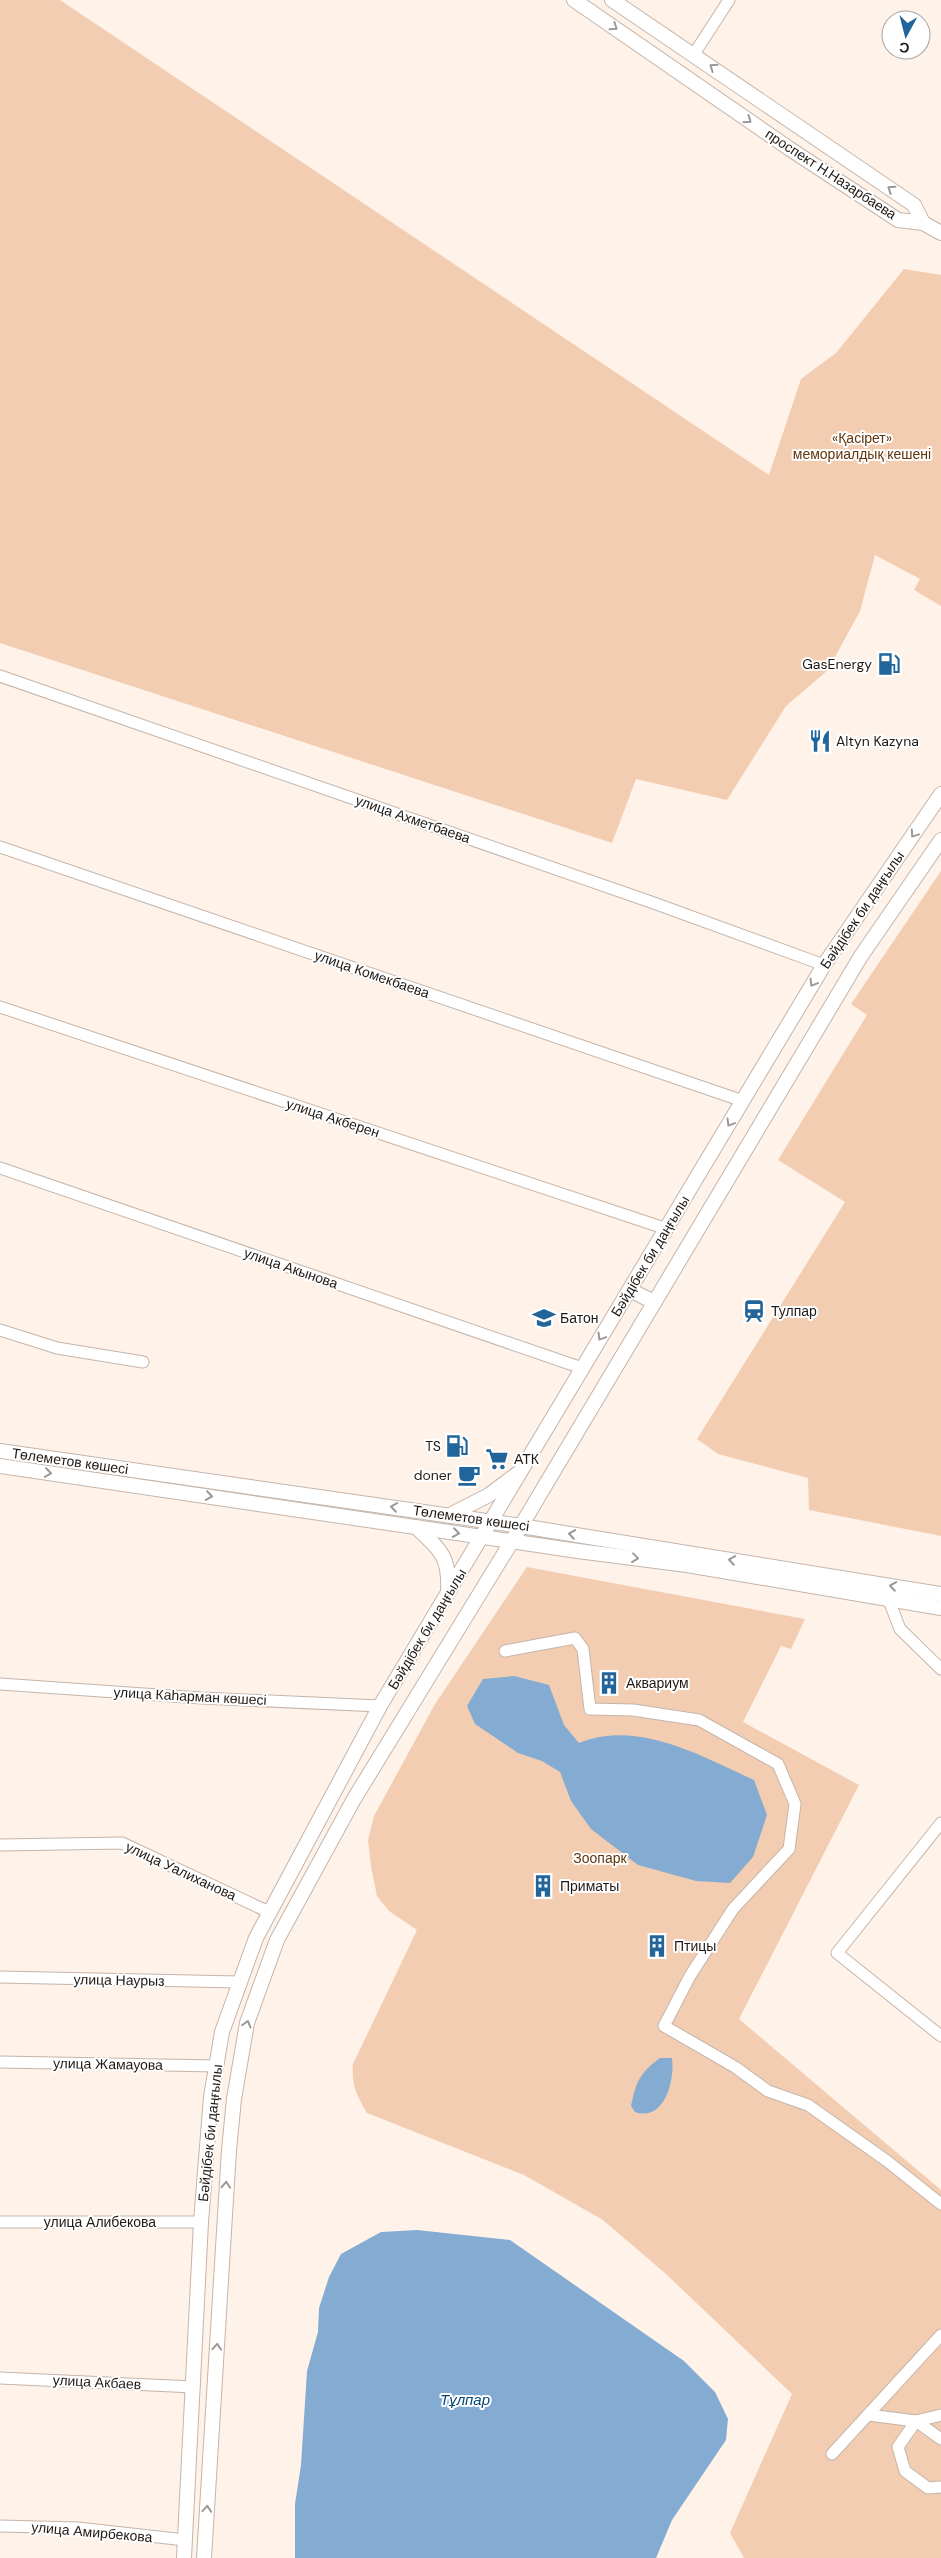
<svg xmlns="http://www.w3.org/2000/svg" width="941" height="2558" font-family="'DM Sans',sans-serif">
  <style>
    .green { fill: #f3cdb1 }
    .water { fill: #84acd2 }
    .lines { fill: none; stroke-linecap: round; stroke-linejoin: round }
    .minor-casing { stroke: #c4b5aa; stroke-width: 13 }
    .major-casing { stroke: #c4b5aa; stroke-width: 16 }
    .minor { stroke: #fff; stroke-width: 11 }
    .major { stroke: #fff; stroke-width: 14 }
    .oneway { stroke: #9b9896 }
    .labels { text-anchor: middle; stroke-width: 4; stroke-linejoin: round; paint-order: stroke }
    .street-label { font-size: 14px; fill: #201a16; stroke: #fff }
    .park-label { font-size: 14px; fill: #60350c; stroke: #fff }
    .poi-label { font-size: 14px; fill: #201a16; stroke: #fff; text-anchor: start }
    .water-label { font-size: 15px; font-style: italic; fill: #054979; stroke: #fff }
  </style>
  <rect width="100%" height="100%" fill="#fff2e9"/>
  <g class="green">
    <path d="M 0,0 L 60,0 L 769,475 L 801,379 L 836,353 L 904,269 L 941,275 L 941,606 L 914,590 L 920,579 L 875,555 L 860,611 L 828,670 L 786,706 L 727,800 L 636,779 L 612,843 L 0,643 Z"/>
    <path d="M 941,871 L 941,1536 L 809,1510 L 808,1478 L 718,1454 L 697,1439 L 845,1202 L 778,1160 L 867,1015 L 851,1004 Z"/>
    <path d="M 527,1567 L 805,1619 L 791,1649 L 781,1646 L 743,1722 L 859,1785 L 739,2019 L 941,2190 L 941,2558 L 744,2558 L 730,2533 L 792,2394 L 666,2274 L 603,2220 L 524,2175 L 367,2113 C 357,2096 351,2084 353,2064 L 417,1930 L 389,1911 L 377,1896 L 371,1867 L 368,1840 L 374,1816 L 435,1704 Z"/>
  </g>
  <g class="water">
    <path d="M 514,1676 L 549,1685 L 564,1725 L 579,1743 C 638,1719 701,1756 754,1780 L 767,1815 L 753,1857 L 730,1883 L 696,1881 L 638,1865 L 591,1829 L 571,1801 L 560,1772 L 542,1761 L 518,1753 L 475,1724 L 467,1706 L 483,1679 Z"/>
    <path d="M 660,2058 L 672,2058 C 675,2081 664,2122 635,2112 L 631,2106 C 636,2081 640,2073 660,2058 Z"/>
    <path d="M 417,2230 L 510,2240 L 684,2361 L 715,2392 L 728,2419 L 726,2440 L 672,2520 L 656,2558 L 295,2558 L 295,2504 L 301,2465 L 307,2371 L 318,2332 L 319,2308 L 329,2277 L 341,2254 L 381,2232 Z"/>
  </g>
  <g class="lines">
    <defs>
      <g id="minor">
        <path d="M 694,54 L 729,0"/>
        <path d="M 0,676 L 651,902 L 824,965"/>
        <path d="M 0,847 L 743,1101"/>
        <path d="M 0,1007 L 667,1229"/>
        <path d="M 0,1168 L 582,1368"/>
        <path d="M 0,1330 L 57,1348 L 143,1362"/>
        <path d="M 888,1598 L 900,1629 L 941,1669"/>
        <path d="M 505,1651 L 575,1638 L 583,1649 L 590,1709 L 633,1710 L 699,1720 L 778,1764 L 795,1804 L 789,1849 L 733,1909 L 690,1976 L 664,2026 L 735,2067 L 768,2091 L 808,2105 L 887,2161 L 941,2204"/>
        <path d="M 0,1684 L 201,1698 L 380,1706"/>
        <path d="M 941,1823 L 837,1953 L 941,2036"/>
        <path d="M 0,1845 L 122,1843 L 269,1912"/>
        <path d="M 0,1977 L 239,1982"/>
        <path d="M 0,2062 L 217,2066"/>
        <path d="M 0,2222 L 201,2222"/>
        <path d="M 0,2378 L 194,2387"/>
        <path d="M 868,2415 L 916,2421 L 941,2415"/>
        <path d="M 916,2421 L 898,2447 L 905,2471 L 928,2488 L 941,2487"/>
        <path d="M 916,2421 L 941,2439"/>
        <path d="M 832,2454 L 941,2335"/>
        <path d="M 0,2526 L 78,2528 L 185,2540"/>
      </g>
      <g id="major">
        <path d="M 574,0 L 790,149 L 898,220 L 923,223 L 941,233"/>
        <path d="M 612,0 L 914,205 L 923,223"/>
        <path d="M 630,1290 L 654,1302"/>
        <path d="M 0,1451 L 521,1526 L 941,1594"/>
        <path d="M 0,1466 L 578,1551 L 687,1565 L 941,1608"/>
        <path d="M 450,1515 L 489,1495 L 517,1474"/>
        <path d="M 416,1527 C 441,1550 450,1557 448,1592"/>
        <path d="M 184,2558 L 201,2222 L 211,2097 L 222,2032 L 256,1938 L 380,1706 L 824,965 L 941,794"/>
        <path d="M 204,2558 L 229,2150 L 234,2099 L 247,2023 L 277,1940 L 354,1799 L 512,1541 L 861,956 L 941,840"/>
      </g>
    </defs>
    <use href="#minor" class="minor-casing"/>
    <use href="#major" class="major-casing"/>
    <use href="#minor" class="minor"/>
    <use href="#major" class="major"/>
  </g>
  <defs><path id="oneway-chevron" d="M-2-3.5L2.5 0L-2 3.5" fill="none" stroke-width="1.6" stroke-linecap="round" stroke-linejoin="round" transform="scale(1.25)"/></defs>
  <g class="oneway">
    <use href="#oneway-chevron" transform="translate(614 27) rotate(34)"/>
    <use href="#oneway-chevron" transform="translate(713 67) rotate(-146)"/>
    <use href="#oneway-chevron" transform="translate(748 120) rotate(35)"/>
    <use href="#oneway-chevron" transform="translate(891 189) rotate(-146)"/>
    <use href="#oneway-chevron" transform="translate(914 834) rotate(124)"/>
    <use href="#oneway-chevron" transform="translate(813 983) rotate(121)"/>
    <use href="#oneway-chevron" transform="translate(730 1123) rotate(121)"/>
    <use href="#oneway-chevron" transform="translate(601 1337) rotate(121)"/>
    <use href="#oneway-chevron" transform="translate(48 1473) rotate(8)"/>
    <use href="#oneway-chevron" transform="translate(209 1496) rotate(8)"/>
    <use href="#oneway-chevron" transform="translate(394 1507) rotate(-172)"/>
    <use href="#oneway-chevron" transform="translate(456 1533) rotate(8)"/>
    <use href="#oneway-chevron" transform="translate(572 1534) rotate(-171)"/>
    <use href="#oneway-chevron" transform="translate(635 1558) rotate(7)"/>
    <use href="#oneway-chevron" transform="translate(732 1560) rotate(-171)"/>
    <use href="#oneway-chevron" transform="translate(893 1586) rotate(-171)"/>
    <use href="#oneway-chevron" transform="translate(247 2024) rotate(-75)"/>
    <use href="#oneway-chevron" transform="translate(226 2185) rotate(-87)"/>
    <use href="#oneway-chevron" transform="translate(217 2347) rotate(-86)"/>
    <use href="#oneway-chevron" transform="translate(207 2509) rotate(-86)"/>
  </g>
  <defs>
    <symbol id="fuel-bare" viewBox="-9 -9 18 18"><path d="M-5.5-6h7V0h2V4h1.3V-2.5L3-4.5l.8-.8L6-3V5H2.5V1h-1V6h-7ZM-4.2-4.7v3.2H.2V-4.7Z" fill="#22659a" stroke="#fff" stroke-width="2.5" paint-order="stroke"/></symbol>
    <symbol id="restaurant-bare" viewBox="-9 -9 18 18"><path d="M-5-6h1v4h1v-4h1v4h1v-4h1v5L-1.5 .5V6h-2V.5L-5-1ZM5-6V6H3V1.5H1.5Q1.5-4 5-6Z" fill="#22659a" stroke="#fff" stroke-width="2.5" paint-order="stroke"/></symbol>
    <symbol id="station-bare" viewBox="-9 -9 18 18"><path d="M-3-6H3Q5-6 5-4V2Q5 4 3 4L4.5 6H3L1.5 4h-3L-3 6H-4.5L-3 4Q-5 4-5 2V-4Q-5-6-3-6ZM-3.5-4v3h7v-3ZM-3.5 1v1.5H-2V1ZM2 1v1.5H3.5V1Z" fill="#22659a" stroke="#fff" stroke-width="2.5" paint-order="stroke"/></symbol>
    <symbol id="school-bare" viewBox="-9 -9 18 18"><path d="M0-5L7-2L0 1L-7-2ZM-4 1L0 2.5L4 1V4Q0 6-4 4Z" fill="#22659a" stroke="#fff" stroke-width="2.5" paint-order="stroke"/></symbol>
    <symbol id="supermarket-bare" viewBox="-9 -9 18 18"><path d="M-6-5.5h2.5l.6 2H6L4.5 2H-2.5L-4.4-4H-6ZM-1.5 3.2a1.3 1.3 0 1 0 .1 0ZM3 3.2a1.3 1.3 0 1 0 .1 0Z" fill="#22659a" stroke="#fff" stroke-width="2.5" paint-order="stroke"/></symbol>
    <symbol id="cafe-bare" viewBox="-9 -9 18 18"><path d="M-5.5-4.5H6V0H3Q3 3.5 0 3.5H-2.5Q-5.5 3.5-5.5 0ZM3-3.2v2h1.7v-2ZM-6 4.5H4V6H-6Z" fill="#22659a" stroke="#fff" stroke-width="2.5" paint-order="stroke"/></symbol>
    <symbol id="building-bare" viewBox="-9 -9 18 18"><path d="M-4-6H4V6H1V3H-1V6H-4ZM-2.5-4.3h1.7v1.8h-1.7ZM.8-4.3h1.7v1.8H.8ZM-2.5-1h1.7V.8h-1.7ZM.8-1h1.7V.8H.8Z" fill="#22659a" stroke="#fff" stroke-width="2.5" paint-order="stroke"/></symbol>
  </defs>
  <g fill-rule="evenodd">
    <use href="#fuel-bare" x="873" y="648" width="32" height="32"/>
    <use href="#restaurant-bare" x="804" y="725" width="32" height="32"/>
    <use href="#station-bare" x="738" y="1295" width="32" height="32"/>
    <use href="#school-bare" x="528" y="1302" width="32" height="32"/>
    <use href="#fuel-bare" x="441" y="1430" width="32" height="32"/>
    <use href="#supermarket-bare" x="481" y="1443" width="32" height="32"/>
    <use href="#cafe-bare" x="453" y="1459" width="32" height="32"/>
    <use href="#building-bare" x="593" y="1667" width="32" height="32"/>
    <use href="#building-bare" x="527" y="1870" width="32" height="32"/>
    <use href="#building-bare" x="641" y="1930" width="32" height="32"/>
  </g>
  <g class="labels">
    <g class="street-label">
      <text transform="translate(831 174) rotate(33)" y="5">проспект Н.Назарбаева</text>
      <text transform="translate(413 819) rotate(19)" y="5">улица Ахметбаева</text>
      <text transform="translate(862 910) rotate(-56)" y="5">Бәйдібек би даңғылы</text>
      <text transform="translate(372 974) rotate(19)" y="5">улица Комекбаева</text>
      <text transform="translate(333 1118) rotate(18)" y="5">улица Акберен</text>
      <text transform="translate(650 1256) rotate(-59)" y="5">Бәйдібек би даңғылы</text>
      <text transform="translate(291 1268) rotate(19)" y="5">улица Акынова</text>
      <text transform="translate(70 1461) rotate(8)" y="5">Төлеметов көшесі</text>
      <text transform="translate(471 1518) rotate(8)" y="5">Төлеметов көшесі</text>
      <text transform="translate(427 1629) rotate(-59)" y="5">Бәйдібек би даңғылы</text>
      <text transform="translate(190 1696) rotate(3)" y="5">улица Каһарман көшесі</text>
      <text transform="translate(181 1871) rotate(25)" y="5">улица Уалиханова</text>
      <text transform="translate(119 1980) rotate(1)" y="5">улица Наурыз</text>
      <text transform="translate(108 2064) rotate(1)" y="5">улица Жамауова</text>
      <text transform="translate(210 2133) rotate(-84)" y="5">Бәйдібек би даңғылы</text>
      <text x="100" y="2227">улица Алибекова</text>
      <text transform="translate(97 2382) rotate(3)" y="5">улица Акбаев</text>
      <text transform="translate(92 2532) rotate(5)" y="5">улица Амирбекова</text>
    </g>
    <g class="park-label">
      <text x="862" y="443">«Қасірет»<tspan x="862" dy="16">мемориалдық кешені</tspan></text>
      <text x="600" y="1863">Зоопарк</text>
    </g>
    <g class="poi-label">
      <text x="872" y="669" text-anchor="end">GasEnergy</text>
      <text x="836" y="746">Altyn Kazyna</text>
      <text x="771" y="1316">Тулпар</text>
      <text x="560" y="1323">Батон</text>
      <text x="441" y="1451" text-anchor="end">TS</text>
      <text x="514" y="1464">АТК</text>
      <text x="452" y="1480" text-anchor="end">doner</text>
      <text x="626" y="1688">Аквариум</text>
      <text x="560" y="1891">Приматы</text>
      <text x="674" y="1951">Птицы</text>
    </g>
    <g class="water-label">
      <text x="465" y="2405">Тұлпар</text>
    </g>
  </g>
  <g transform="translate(906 35) rotate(187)"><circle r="24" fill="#ffffff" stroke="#a6a3a2"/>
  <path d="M0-4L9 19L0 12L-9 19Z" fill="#22659a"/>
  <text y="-8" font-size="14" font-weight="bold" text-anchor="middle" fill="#201a16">С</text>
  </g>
</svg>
